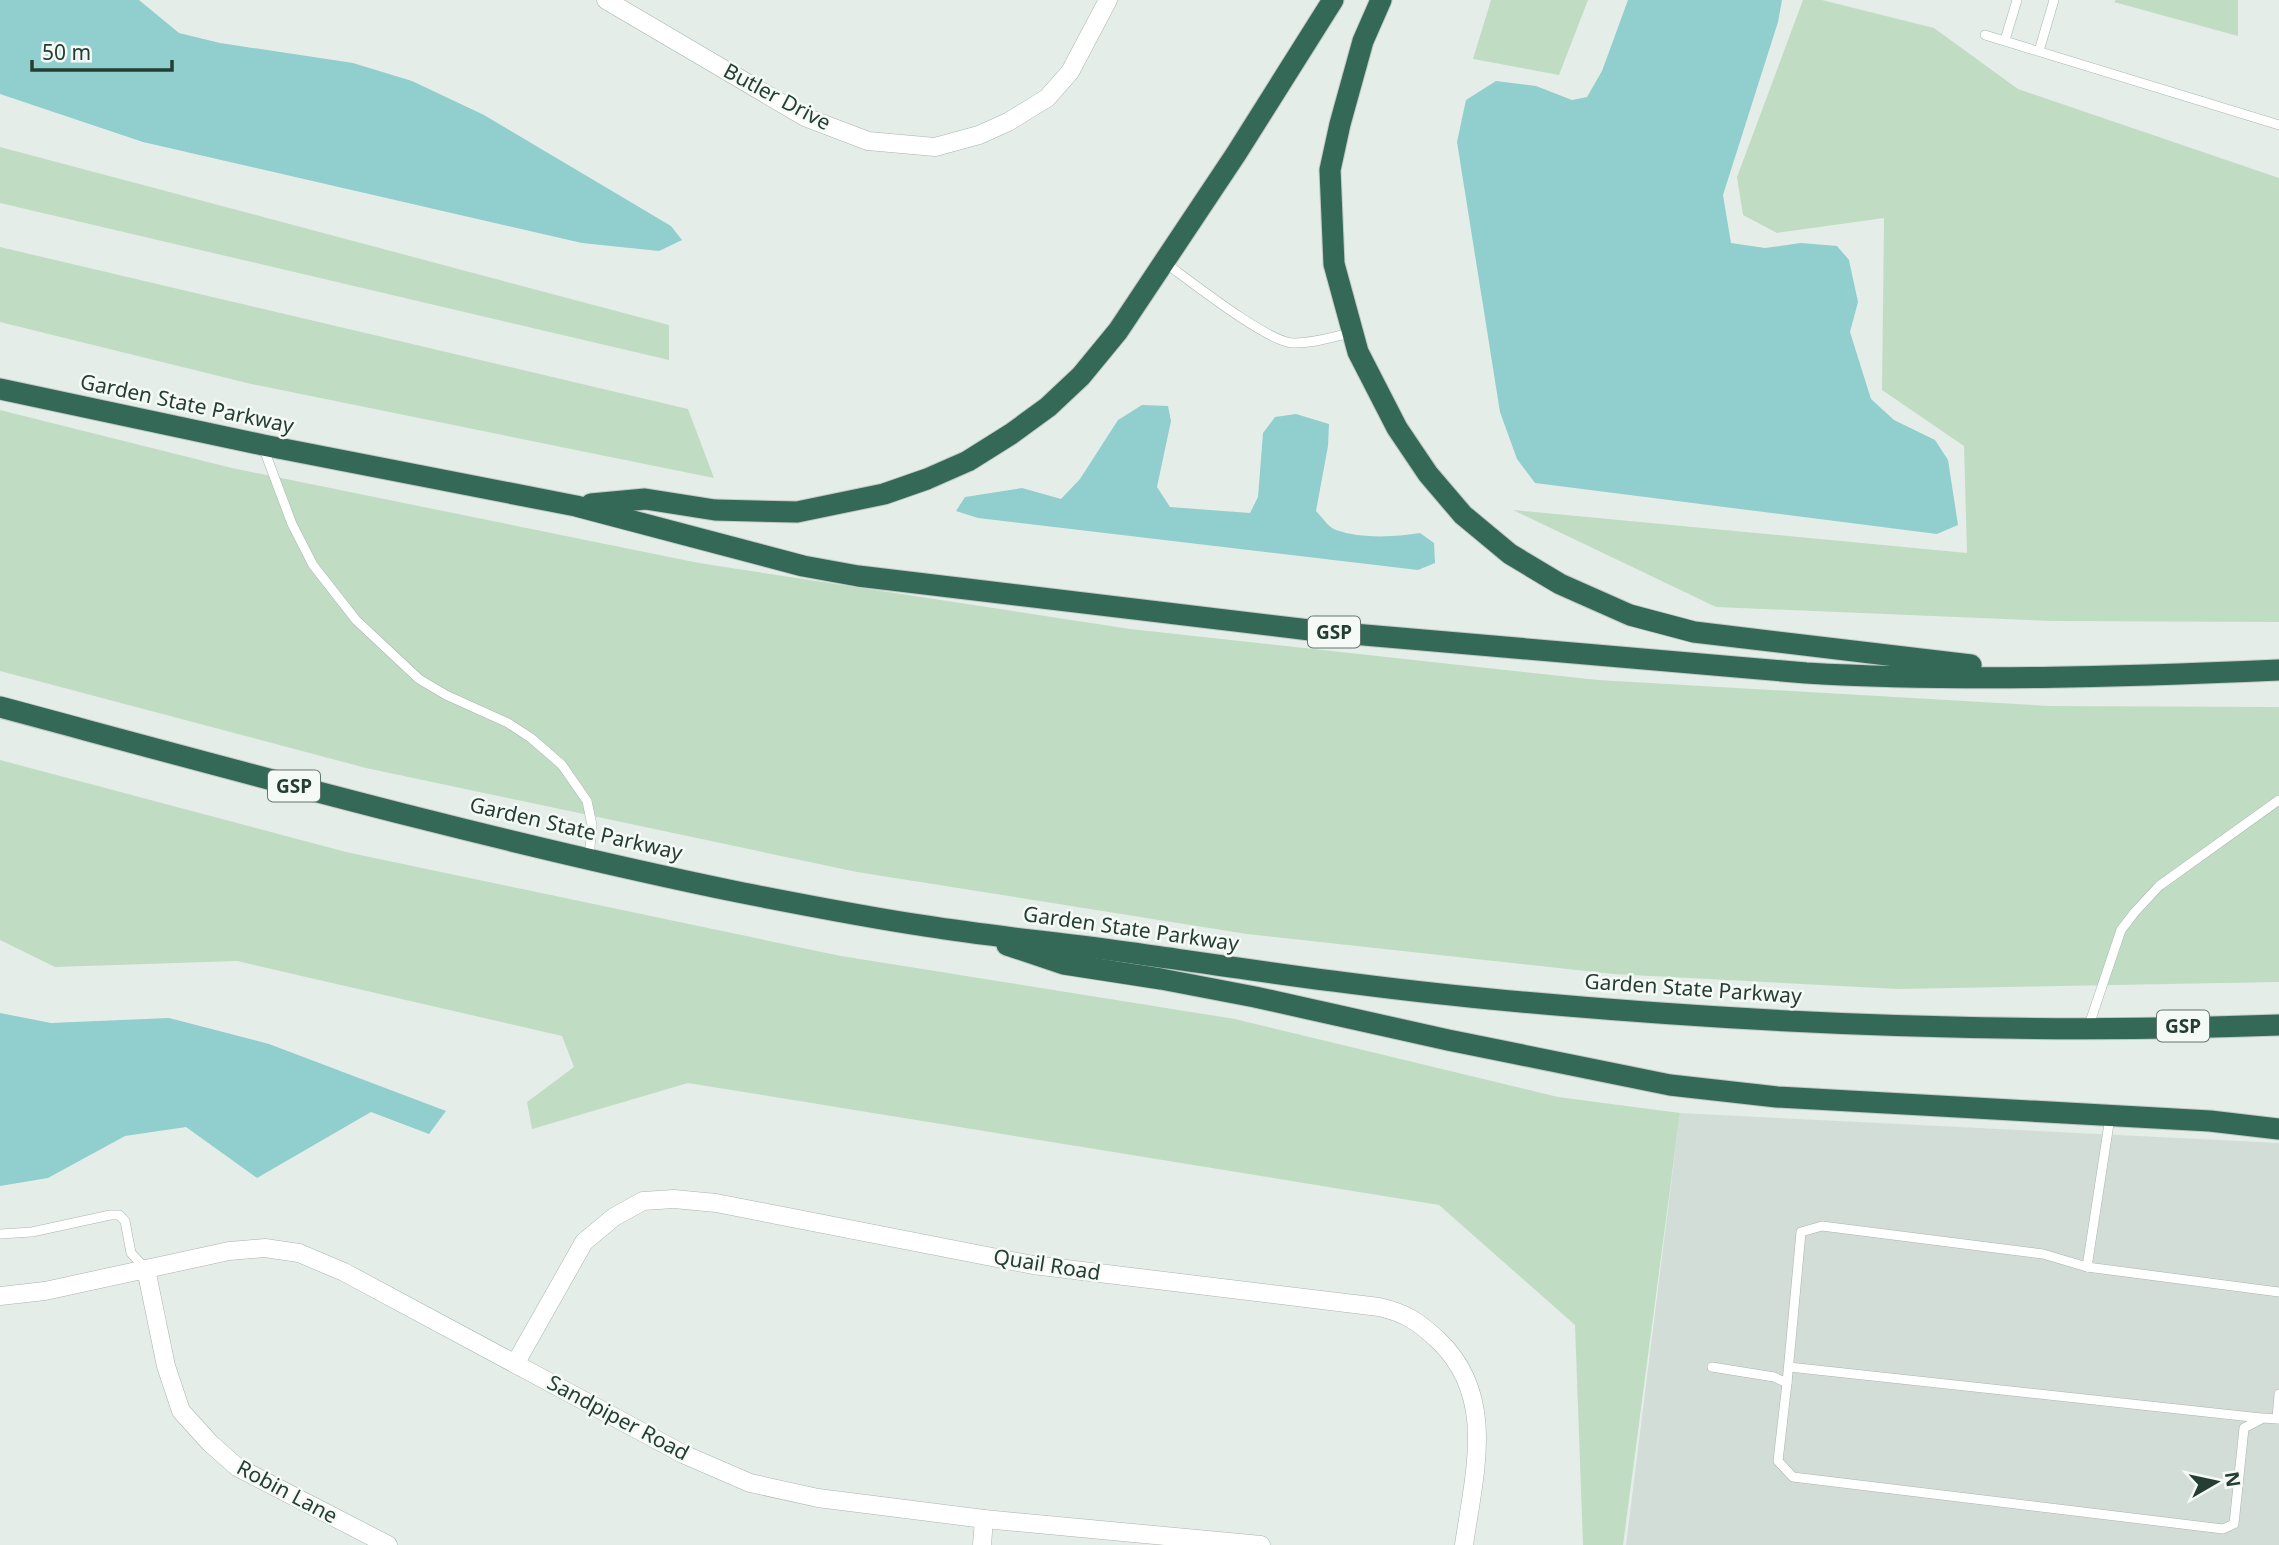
<svg xmlns="http://www.w3.org/2000/svg" width="2279" height="1545" font-family="'Noto Sans',sans-serif">
  <style>
    .built { fill: #d3ddd7 }
    .green { fill: #c0ddc3 }
    .water { fill: #91cece }
    .lines { fill: none; stroke-linecap: round; stroke-linejoin: round }
    .service-casing { stroke: #a8b5ae; stroke-width: 10 }
    .minor-casing { stroke: #a8b5ae; stroke-width: 19 }
    .motorway-casing { stroke: #c2c9c6; stroke-width: 23 }
    .service { stroke: #fff; stroke-width: 9 }
    .minor { stroke: #fff; stroke-width: 18 }
    .motorway { stroke: #336956; stroke-width: 21 }
    .labels { text-anchor: middle; stroke-width: 5; stroke-linejoin: round; paint-order: stroke }
    .shield { fill: #f6faf7; stroke: #64766e; stroke-width: 2 }
    .shield-label { font-size: 19px; font-weight: bold; fill: #253e34 }
    .street-label { font-size: 21px; fill: #253e34; stroke: #f6faf7 }
  </style>
  <rect width="100%" height="100%" fill="#e5ede8"/>
  <path class="built" d="M 1680,1113 L 2279,1143 L 2279,1545 L 1626,1545 Z"/>
  <g class="green">
    <path d="M 1491,0 L 1588,0 L 1559,75 L 1473,59 Z"/>
    <path d="M 1803,0 L 1822,0 L 1934,28 L 2018,89 L 2279,178 L 2279,622 L 2053,621 L 1716,607 L 1513,510 L 1967,553 L 1964,446 L 1882,390 L 1884,218 L 1777,233 L 1743,215 L 1737,177 Z"/>
    <path d="M 2116,0 L 2238,0 L 2238,36 L 2114,2 Z"/>
    <path d="M 0,147 L 669,325 L 669,360 L 0,203 Z"/>
    <path d="M 0,247 L 688,409 L 714,478 L 251,384 L 0,322 Z"/>
    <path d="M 0,410 L 232,468 L 699,563 L 1130,629 L 1598,680 L 2050,706 L 2279,707 L 2279,982 L 1898,989 L 1613,974 L 1247,934 L 857,872 L 366,768 L 0,671 Z"/>
    <path d="M 0,760 L 346,852 L 841,956 L 1235,1019 L 1558,1097 L 1680,1113 L 1623,1545 L 1583,1545 L 1575,1325 L 1439,1205 L 688,1083 L 532,1129 L 527,1102 L 574,1067 L 562,1036 L 237,961 L 55,967 L 0,940 Z"/>
  </g>
  <g class="water">
    <path d="M 0,0 L 139,0 L 179,33 L 220,43 L 353,63 L 412,81 L 484,115 L 671,226 L 682,240 L 659,251 L 582,243 L 143,142 L 0,94 Z"/>
    <path d="M 1628,0 L 1782,0 L 1778,22 L 1723,195 L 1731,243 L 1765,248 L 1801,243 L 1837,246 L 1849,260 L 1858,302 L 1850,332 L 1871,399 L 1894,420 L 1935,440 L 1948,460 L 1958,525 L 1937,534 L 1535,483 L 1517,459 L 1500,412 L 1457,142 L 1466,100 L 1496,81 L 1536,86 L 1572,100 L 1587,97 L 1602,71 Z"/>
    <path d="M 1142,405 L 1168,406 L 1171,421 L 1157,487 L 1170,507 L 1250,513 L 1258,497 L 1263,433 L 1275,417 L 1296,414 L 1329,424 L 1328,446 L 1316,511 C 1322,517 1329,528 1336,530 C 1361,539 1395,537 1420,533 L 1434,543 L 1435,563 L 1418,570 L 978,518 L 956,511 L 965,497 L 1022,488 L 1061,499 L 1080,479 L 1118,420 Z"/>
    <path d="M 0,1013 L 51,1023 L 169,1018 L 269,1044 L 446,1111 L 429,1134 L 371,1112 L 257,1178 L 186,1127 L 125,1136 L 48,1178 L 0,1186 Z"/>
  </g>
  <g class="lines">
    <defs>
      <g id="service">
        <path d="M 1985,35 L 2279,125"/>
        <path d="M 2005,40 L 2017,0"/>
        <path d="M 2039,51 L 2054,0"/>
        <path d="M 1164,262 C 1189,280 1266,341 1292,343 C 1312,344 1332,337 1351,333"/>
        <path d="M 263,447 L 292,524 L 313,565 L 356,620 L 419,679 L 446,695 L 508,723 L 531,738 L 562,765 L 587,801 L 592,825 L 589,858"/>
        <path d="M 2088,1028 L 2121,930 L 2134,913 L 2159,886 L 2279,800"/>
        <path d="M 0,1234 L 32,1232 L 110,1215 L 119,1215 L 125,1221 L 131,1253 L 146,1269"/>
        <path d="M 2087,1267 L 2110,1117"/>
        <path d="M 1712,1367 L 1774,1377 L 1787,1383 L 1778,1461 L 1793,1477 L 2223,1529 L 2234,1524 L 2244,1428 L 2263,1418 L 2279,1419"/>
        <path d="M 1789,1367 L 2261,1418"/>
        <path d="M 1787,1383 L 1801,1232 L 1822,1226 L 2043,1254 L 2087,1267 L 2279,1292"/>
        <path d="M 2277,1419 L 2279,1394"/>
      </g>
      <g id="minor">
        <path d="M 606,0 L 805,117 L 868,141 L 935,147 L 979,135 L 1008,122 L 1047,98 L 1070,72 L 1108,0"/>
        <path d="M 146,1269 L 166,1366 L 181,1411 L 210,1443 L 237,1467 L 388,1545"/>
        <path d="M 0,1296 L 45,1291 L 229,1251 L 265,1248 L 299,1253 L 344,1272 L 683,1454 L 750,1483 L 818,1498 L 984,1519 L 1261,1545"/>
        <path d="M 515,1364 L 584,1242 L 614,1217 L 643,1201 L 674,1199 L 716,1203 L 1033,1265 L 1379,1307 C 1406,1313 1419,1322 1439,1341 C 1497,1397 1474,1474 1464,1545"/>
        <path d="M 982,1545 L 984,1519"/>
      </g>
      <g id="motorway">
        <path d="M 1381,0 L 1363,41 L 1340,124 L 1330,170 L 1334,264 L 1358,352 L 1397,428 L 1428,474 L 1463,515 L 1510,554 L 1560,584 L 1630,615 L 1694,632 L 1971,665"/>
        <path d="M 0,389 L 263,445 L 576,506 L 803,566 L 858,576 L 1318,631 L 1806,673 C 1963,682 2122,677 2279,670"/>
        <path d="M 591,504 L 645,499 L 715,510 L 797,512 L 884,494 L 927,479 L 968,461 L 1011,434 L 1048,407 L 1081,376 L 1118,331 L 1236,154 L 1333,0"/>
        <path d="M 0,707 C 246,773 494,842 743,893 C 804,905 865,917 926,926 C 995,937 1064,943 1133,953 C 1252,970 1371,988 1490,999 C 1752,1024 2016,1035 2279,1025"/>
        <path d="M 1007,945 L 1064,964 L 1161,979 L 1255,997 L 1448,1040 L 1670,1085 L 1777,1097 L 2210,1121 L 2279,1129"/>
      </g>
    </defs>
    <use href="#service" class="service-casing"/>
    <use href="#minor" class="minor-casing"/>
    <use href="#motorway" class="motorway-casing"/>
    <use href="#service" class="service"/>
    <use href="#minor" class="minor"/>
    <use href="#motorway" class="motorway"/>
  </g>
  <g class="labels">
    <g class="shield">
      <rect x="1308" y="616.5" width="52" height="31" rx="5"/>
      <rect x="268" y="770.5" width="52" height="31" rx="5"/>
      <rect x="2157" y="1010.5" width="52" height="31" rx="5"/>
    </g>
    <g class="shield-label">
      <text x="1334" y="639">GSP</text>
      <text x="294" y="793">GSP</text>
      <text x="2183" y="1033">GSP</text>
    </g>
    <g class="street-label">
      <text transform="translate(777 97) rotate(28)" y="7">Butler Drive</text>
      <text transform="translate(187 404) rotate(12)" y="7">Garden State Parkway</text>
      <text transform="translate(576 829) rotate(13)" y="7">Garden State Parkway</text>
      <text transform="translate(1131 929) rotate(8)" y="7">Garden State Parkway</text>
      <text transform="translate(1693 989) rotate(4)" y="7">Garden State Parkway</text>
      <text transform="translate(1047 1265) rotate(9)" y="7">Quail Road</text>
      <text transform="translate(618 1418) rotate(28)" y="7">Sandpiper Road</text>
      <text transform="translate(287 1492) rotate(28)" y="7">Robin Lane</text>
    </g>
  </g>
  <g transform="translate(2216 1482) rotate(81)" stroke="#f6faf7" stroke-width="5" paint-order="stroke">
  <path d="M0-5L12 26L0 18L-12 26Z" fill="#253e34"/>
  <text y="-10" font-size="19" font-weight="bold" text-anchor="middle" fill="#253e34">N</text>
  </g>
  <path d="M32 60v10h140v-10" fill="none" stroke="#253e34" stroke-width="3.5"/>
  <text x="42" y="60" font-size="21" fill="#253e34" stroke="#f6faf7" stroke-width="5" paint-order="stroke">50 m</text>
</svg>
